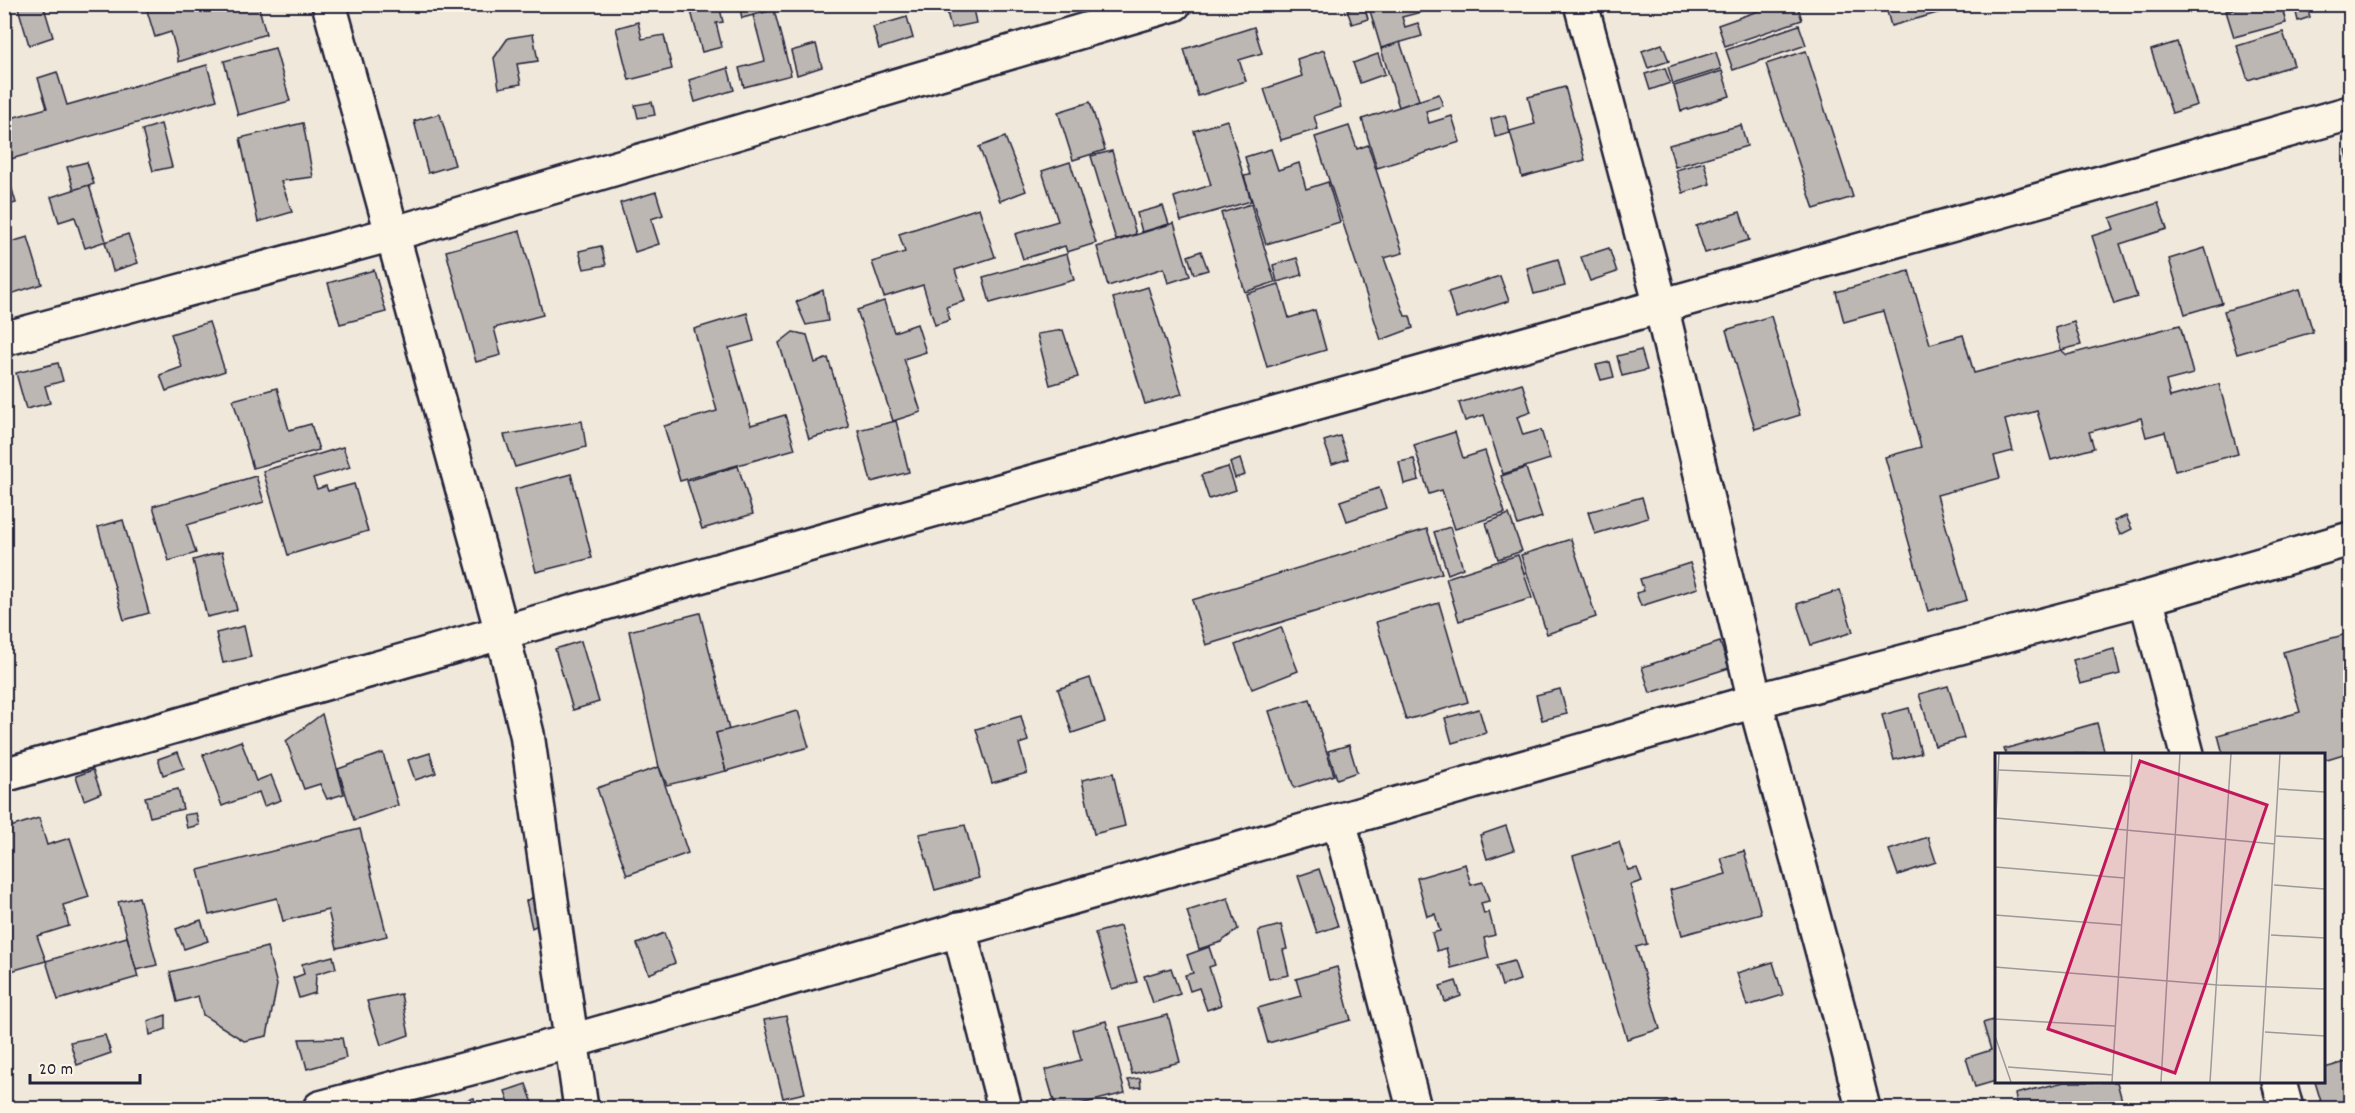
<svg xmlns="http://www.w3.org/2000/svg" width="2355" height="1113" font-family="Dekko,sans-serif">
  <style>
    .building { fill: #bcb7b3; stroke: #22223b; stroke-width: 1.5 }
    .lines { fill: none; stroke-linecap: round; stroke-linejoin: round }
    .minor-casing { stroke: #22223b; stroke-width: 38 }
    .minor { stroke: #fcf5e5; stroke-width: 33 }
    .inset-road { fill: none; stroke: #9d999b; stroke-width: 1.5 }
    .view { fill: #c2185b; fill-opacity: 0.15; stroke: #c2185b; stroke-width: 3 }
    .inset-edge { fill: none; stroke: #22223b; stroke-width: 3 }
  </style>
  <rect width="100%" height="100%" fill="#efe8db"/>
  <filter id="ink" filterUnits="userSpaceOnUse"><feTurbulence type="fractalNoise" baseFrequency=".0167" numOctaves="2"/><feDisplacementMap in="SourceGraphic" scale="12" xChannelSelector="R" yChannelSelector="G"/><feConvolveMatrix kernelMatrix="1 2 1 2 8 2 1 2 1" color-interpolation-filters="sRGB"/></filter>
  <g filter="url(#ink)">
    <g class="building">
      <path d="M 17,4 L 43,4 L 53,37 L 29,45 Z"/>
      <path d="M 145,4 L 258,4 L 266,34 L 178,62 L 178,57 L 171,32 L 155,37 Z"/>
      <path d="M 719,4 L 723,22 L 716,23 L 722,47 L 702,52 L 691,11 Z"/>
      <path d="M 739,4 L 773,4 L 774,10 L 742,18 Z"/>
      <path d="M 776,4 L 797,4 L 777,11 Z"/>
      <path d="M 945,4 L 972,4 L 976,23 L 951,28 Z"/>
      <path d="M 1368,4 L 1423,4 L 1425,11 L 1402,17 L 1405,27 L 1418,23 L 1422,36 L 1381,48 Z"/>
      <path d="M 1778,4 L 1797,4 L 1802,20 L 1725,46 L 1718,25 Z"/>
      <path d="M 1885,4 L 1969,4 L 1891,26 Z"/>
      <path d="M 2248,4 L 2264,4 L 2266,12 L 2282,8 L 2286,23 L 2234,37 L 2226,11 Z"/>
      <path d="M 2294,4 L 2306,4 L 2310,17 L 2298,21 Z"/>
      <path d="M 1364,5 L 1368,19 L 1352,24 L 1347,10 Z"/>
      <path d="M 774,10 L 791,75 L 744,87 L 739,68 L 765,61 L 753,15 Z"/>
      <path d="M 907,17 L 913,38 L 879,49 L 873,27 Z"/>
      <path d="M 638,22 L 642,39 L 664,35 L 672,69 L 629,80 L 616,28 Z"/>
      <path d="M 1799,25 L 1806,45 L 1733,70 L 1726,50 Z"/>
      <path d="M 1254,27 L 1262,53 L 1239,60 L 1246,81 L 1198,96 L 1184,49 Z"/>
      <path d="M 2283,32 L 2294,65 L 2248,80 L 2237,46 Z"/>
      <path d="M 533,34 L 538,61 L 517,64 L 521,84 L 499,88 L 494,58 L 508,38 Z"/>
      <path d="M 1400,42 L 1419,100 L 1399,107 L 1381,49 Z"/>
      <path d="M 2177,42 L 2197,105 L 2172,113 L 2151,50 Z"/>
      <path d="M 816,44 L 822,67 L 797,75 L 791,51 Z"/>
      <path d="M 1662,44 L 1669,61 L 1648,68 L 1642,51 Z"/>
      <path d="M 275,48 L 290,101 L 238,115 L 224,61 Z"/>
      <path d="M 1324,50 L 1341,107 L 1314,116 L 1318,129 L 1281,140 L 1264,89 L 1302,76 L 1297,59 Z"/>
      <path d="M 1806,51 L 1853,197 L 1814,209 L 1766,64 Z"/>
      <path d="M 1716,52 L 1721,69 L 1673,84 L 1668,67 Z"/>
      <path d="M 1378,54 L 1385,74 L 1360,83 L 1353,63 Z"/>
      <path d="M 207,65 L 217,100 L 4,161 L 4,120 L 47,108 L 38,78 L 57,72 L 67,105 Z"/>
      <path d="M 728,68 L 734,90 L 695,102 L 689,80 Z"/>
      <path d="M 1665,68 L 1670,83 L 1650,90 L 1645,74 Z"/>
      <path d="M 1722,71 L 1730,96 L 1681,111 L 1674,86 Z"/>
      <path d="M 1565,87 L 1585,160 L 1522,177 L 1510,131 L 1535,124 L 1528,97 Z"/>
      <path d="M 1439,94 L 1443,106 L 1426,111 L 1429,123 L 1452,116 L 1460,142 L 1377,168 L 1362,119 Z"/>
      <path d="M 652,102 L 655,115 L 638,118 L 635,105 Z"/>
      <path d="M 1090,102 L 1105,150 L 1073,160 L 1058,112 Z"/>
      <path d="M 440,114 L 455,165 L 428,173 L 414,121 Z"/>
      <path d="M 1505,115 L 1510,133 L 1495,137 L 1491,119 Z"/>
      <path d="M 1227,120 L 1251,201 L 1181,221 L 1174,197 L 1211,185 L 1194,131 Z"/>
      <path d="M 303,123 L 313,177 L 281,181 L 292,212 L 258,222 L 240,138 Z"/>
      <path d="M 161,124 L 172,167 L 153,171 L 142,130 Z"/>
      <path d="M 1741,125 L 1747,146 L 1675,167 L 1669,145 Z"/>
      <path d="M 1349,126 L 1357,149 L 1368,145 L 1403,253 L 1384,258 L 1405,316 L 1410,316 L 1413,328 L 1381,340 L 1315,137 Z"/>
      <path d="M 1005,137 L 1026,191 L 1000,201 L 979,147 Z"/>
      <path d="M 1271,149 L 1278,170 L 1299,163 L 1306,189 L 1328,182 L 1340,222 L 1266,244 L 1244,176 L 1250,175 L 1245,157 Z"/>
      <path d="M 2350,149 L 2350,166 L 2346,150 Z"/>
      <path d="M 1112,151 L 1136,234 L 1116,240 L 1091,156 Z"/>
      <path d="M 4,162 L 16,203 L 4,206 Z"/>
      <path d="M 87,162 L 94,184 L 74,190 L 67,167 Z"/>
      <path d="M 1070,162 L 1096,243 L 1067,252 L 1065,246 L 1023,259 L 1015,234 L 1058,221 L 1042,171 Z"/>
      <path d="M 1704,162 L 1710,184 L 1683,193 L 1676,170 Z"/>
      <path d="M 89,185 L 106,241 L 85,248 L 75,217 L 59,222 L 51,197 Z"/>
      <path d="M 656,192 L 663,215 L 651,219 L 659,244 L 635,252 L 620,203 Z"/>
      <path d="M 2158,203 L 2167,229 L 2120,244 L 2137,297 L 2114,304 L 2092,236 L 2114,229 L 2110,218 Z"/>
      <path d="M 1251,204 L 1275,282 L 1245,292 L 1221,213 Z"/>
      <path d="M 1163,206 L 1169,224 L 1142,232 L 1137,213 Z"/>
      <path d="M 979,208 L 995,257 L 955,270 L 965,301 L 946,307 L 950,320 L 935,325 L 923,285 L 884,297 L 872,262 L 905,252 L 899,234 Z"/>
      <path d="M 1740,212 L 1749,240 L 1705,253 L 1696,226 Z"/>
      <path d="M 1174,223 L 1190,276 L 1168,283 L 1164,268 L 1108,286 L 1097,247 Z"/>
      <path d="M 520,231 L 543,315 L 494,328 L 501,355 L 476,362 L 446,251 Z"/>
      <path d="M 128,234 L 138,263 L 113,271 L 105,242 Z"/>
      <path d="M 28,237 L 42,284 L 4,296 L 4,244 Z"/>
      <path d="M 601,246 L 606,265 L 584,269 L 579,251 Z"/>
      <path d="M 1609,248 L 1617,272 L 1590,281 L 1581,257 Z"/>
      <path d="M 2205,248 L 2222,303 L 2185,314 L 2169,259 Z"/>
      <path d="M 1201,251 L 1208,270 L 1194,274 L 1188,256 Z"/>
      <path d="M 1067,254 L 1074,280 L 990,303 L 983,277 Z"/>
      <path d="M 1297,258 L 1302,275 L 1277,282 L 1273,265 Z"/>
      <path d="M 1558,259 L 1565,286 L 1534,294 L 1527,268 Z"/>
      <path d="M 374,270 L 386,312 L 340,324 L 328,283 Z"/>
      <path d="M 1909,271 L 1930,344 L 1963,335 L 1974,373 L 2061,350 L 2067,355 L 2180,325 L 2193,374 L 2166,381 L 2170,397 L 2219,384 L 2238,454 L 2175,471 L 2165,432 L 2146,437 L 2141,418 L 2089,432 L 2094,448 L 2051,460 L 2037,411 L 2005,420 L 2013,451 L 1994,456 L 2000,478 L 1937,495 L 1967,600 L 1928,611 L 1885,457 L 1921,447 L 1883,311 L 1844,322 L 1836,292 Z"/>
      <path d="M 1500,276 L 1509,301 L 1456,318 L 1448,292 Z"/>
      <path d="M 1279,284 L 1289,318 L 1315,310 L 1326,350 L 1267,367 L 1246,294 Z"/>
      <path d="M 1148,287 L 1182,394 L 1145,404 L 1113,298 Z"/>
      <path d="M 2300,289 L 2313,332 L 2237,354 L 2224,311 Z"/>
      <path d="M 823,290 L 828,321 L 806,325 L 796,302 Z"/>
      <path d="M 884,301 L 894,332 L 917,324 L 926,352 L 904,359 L 921,412 L 893,421 L 857,310 Z"/>
      <path d="M 747,313 L 754,341 L 729,348 L 751,425 L 785,415 L 795,449 L 680,481 L 664,426 L 717,411 L 694,329 Z"/>
      <path d="M 1771,316 L 1800,415 L 1755,429 L 1726,330 Z"/>
      <path d="M 209,322 L 225,371 L 166,391 L 160,375 L 182,367 L 171,334 Z"/>
      <path d="M 2074,322 L 2081,345 L 2061,350 L 2055,328 Z"/>
      <path d="M 1063,330 L 1078,377 L 1050,385 L 1037,334 Z"/>
      <path d="M 793,332 L 807,335 L 815,363 L 828,358 L 849,427 L 809,439 L 779,343 Z"/>
      <path d="M 1641,350 L 1647,370 L 1622,376 L 1617,356 Z"/>
      <path d="M 1610,362 L 1614,377 L 1601,380 L 1596,365 Z"/>
      <path d="M 58,363 L 63,381 L 45,386 L 50,403 L 26,409 L 16,373 Z"/>
      <path d="M 1522,383 L 1531,412 L 1517,417 L 1523,435 L 1541,430 L 1550,459 L 1503,474 L 1484,415 L 1465,421 L 1459,403 Z"/>
      <path d="M 277,388 L 289,430 L 311,424 L 319,450 L 253,468 L 233,400 Z"/>
      <path d="M 582,421 L 586,447 L 515,467 L 504,435 Z"/>
      <path d="M 896,421 L 909,472 L 871,482 L 858,430 Z"/>
      <path d="M 1455,432 L 1463,458 L 1485,451 L 1505,513 L 1455,529 L 1442,490 L 1429,494 L 1414,445 Z"/>
      <path d="M 1340,436 L 1348,459 L 1332,464 L 1324,441 Z"/>
      <path d="M 343,447 L 350,467 L 313,478 L 317,489 L 326,486 L 328,491 L 354,484 L 368,531 L 288,555 L 263,471 Z"/>
      <path d="M 1240,459 L 1245,475 L 1235,478 L 1230,463 Z"/>
      <path d="M 1414,459 L 1419,480 L 1404,484 L 1399,462 Z"/>
      <path d="M 738,466 L 753,514 L 702,529 L 687,481 Z"/>
      <path d="M 1228,467 L 1236,490 L 1209,499 L 1201,475 Z"/>
      <path d="M 1526,468 L 1542,517 L 1518,525 L 1501,476 Z"/>
      <path d="M 571,474 L 592,558 L 536,572 L 515,489 Z"/>
      <path d="M 256,476 L 264,502 L 187,525 L 196,553 L 169,561 L 153,506 Z"/>
      <path d="M 1379,488 L 1386,508 L 1347,521 L 1340,501 Z"/>
      <path d="M 1642,497 L 1648,518 L 1595,534 L 1588,512 Z"/>
      <path d="M 1509,514 L 1522,551 L 1498,559 L 1486,523 Z"/>
      <path d="M 2126,516 L 2132,529 L 2120,535 L 2114,521 Z"/>
      <path d="M 123,520 L 149,613 L 124,620 L 98,527 Z"/>
      <path d="M 1450,527 L 1463,568 L 1448,574 L 1434,532 Z"/>
      <path d="M 1427,529 L 1442,573 L 1206,645 L 1192,600 Z"/>
      <path d="M 1571,539 L 1596,617 L 1547,634 L 1521,555 Z"/>
      <path d="M 222,552 L 237,610 L 207,617 L 193,560 Z"/>
      <path d="M 1518,555 L 1532,598 L 1459,621 L 1446,578 Z"/>
      <path d="M 1690,563 L 1698,588 L 1641,606 L 1636,593 L 1644,591 L 1640,579 Z"/>
      <path d="M 1840,590 L 1853,632 L 1811,645 L 1797,604 Z"/>
      <path d="M 1439,603 L 1468,702 L 1406,720 L 1376,622 Z"/>
      <path d="M 700,613 L 729,730 L 716,733 L 726,771 L 667,785 L 659,767 L 629,631 Z"/>
      <path d="M 244,626 L 251,657 L 223,663 L 216,633 Z"/>
      <path d="M 1281,627 L 1298,671 L 1252,689 L 1235,645 Z"/>
      <path d="M 2350,633 L 2350,752 L 2324,760 L 2324,754 L 2223,754 L 2218,735 L 2300,712 L 2283,652 Z"/>
      <path d="M 581,641 L 599,702 L 573,710 L 555,649 Z"/>
      <path d="M 1720,642 L 1729,668 L 1650,693 L 1642,667 Z"/>
      <path d="M 2114,649 L 2120,674 L 2080,684 L 2073,660 Z"/>
      <path d="M 1090,678 L 1105,722 L 1072,733 L 1058,689 Z"/>
      <path d="M 1948,686 L 1964,738 L 1935,746 L 1919,694 Z"/>
      <path d="M 1560,689 L 1567,714 L 1542,720 L 1536,695 Z"/>
      <path d="M 1310,699 L 1334,775 L 1294,788 L 1269,711 Z"/>
      <path d="M 1909,708 L 1921,753 L 1894,760 L 1882,715 Z"/>
      <path d="M 1479,709 L 1486,733 L 1452,743 L 1445,718 Z"/>
      <path d="M 798,711 L 809,747 L 726,771 L 716,733 Z"/>
      <path d="M 322,714 L 344,794 L 327,799 L 320,784 L 304,789 L 286,741 Z"/>
      <path d="M 1021,716 L 1028,741 L 1019,744 L 1027,773 L 992,783 L 976,729 Z"/>
      <path d="M 2097,723 L 2105,754 L 2006,754 L 2004,749 Z"/>
      <path d="M 241,741 L 256,781 L 271,775 L 281,800 L 264,806 L 259,792 L 222,806 L 203,755 Z"/>
      <path d="M 1349,745 L 1357,772 L 1337,779 L 1328,751 Z"/>
      <path d="M 178,752 L 184,768 L 163,775 L 158,759 Z"/>
      <path d="M 383,753 L 398,805 L 354,820 L 338,769 Z"/>
      <path d="M 430,753 L 436,773 L 415,780 L 408,760 Z"/>
      <path d="M 659,767 L 688,853 L 627,875 L 597,788 Z"/>
      <path d="M 93,770 L 101,793 L 84,800 L 76,776 Z"/>
      <path d="M 1113,773 L 1125,826 L 1094,834 L 1082,780 Z"/>
      <path d="M 178,789 L 183,809 L 150,817 L 145,797 Z"/>
      <path d="M 4,809 L 10,827 L 39,818 L 47,845 L 70,838 L 89,897 L 63,905 L 69,926 L 37,936 L 46,961 L 4,973 Z"/>
      <path d="M 196,813 L 199,825 L 187,828 L 184,815 Z"/>
      <path d="M 965,825 L 979,878 L 935,890 L 919,834 Z"/>
      <path d="M 1506,826 L 1514,850 L 1487,859 L 1480,835 Z"/>
      <path d="M 360,829 L 387,936 L 337,948 L 328,910 L 283,921 L 277,898 L 209,915 L 198,870 Z"/>
      <path d="M 1928,837 L 1936,862 L 1898,875 L 1889,850 Z"/>
      <path d="M 1619,842 L 1628,870 L 1637,868 L 1642,881 L 1630,885 L 1647,944 L 1636,947 L 1660,1029 L 1627,1039 L 1573,856 Z"/>
      <path d="M 1744,851 L 1761,913 L 1682,935 L 1670,890 L 1726,874 L 1721,858 Z"/>
      <path d="M 1465,864 L 1471,885 L 1483,882 L 1489,901 L 1481,903 L 1484,914 L 1489,912 L 1495,935 L 1484,938 L 1489,958 L 1451,968 L 1446,948 L 1437,951 L 1432,933 L 1440,931 L 1435,914 L 1427,916 L 1417,878 Z"/>
      <path d="M 1319,869 L 1338,926 L 1317,933 L 1298,876 Z"/>
      <path d="M 545,891 L 549,919 L 532,928 L 526,901 Z"/>
      <path d="M 139,897 L 157,965 L 136,970 L 118,902 Z"/>
      <path d="M 1228,898 L 1238,929 L 1221,942 L 1199,949 L 1187,911 Z"/>
      <path d="M 201,920 L 208,941 L 184,949 L 176,929 Z"/>
      <path d="M 1281,925 L 1287,949 L 1283,950 L 1289,975 L 1269,979 L 1258,931 Z"/>
      <path d="M 1120,926 L 1137,982 L 1112,989 L 1095,933 Z"/>
      <path d="M 664,933 L 675,963 L 649,974 L 637,944 Z"/>
      <path d="M 127,937 L 138,977 L 58,1000 L 46,961 Z"/>
      <path d="M 267,947 L 277,985 L 267,1036 L 244,1041 L 203,1015 L 198,996 L 177,1002 L 170,972 Z"/>
      <path d="M 1209,947 L 1215,965 L 1209,967 L 1221,1005 L 1207,1010 L 1199,988 L 1190,991 L 1185,975 L 1193,973 L 1187,955 Z"/>
      <path d="M 333,956 L 336,968 L 316,974 L 315,993 L 299,998 L 293,978 L 304,974 L 302,964 Z"/>
      <path d="M 1514,961 L 1520,980 L 1502,986 L 1496,966 Z"/>
      <path d="M 1773,962 L 1783,995 L 1747,1006 L 1737,973 Z"/>
      <path d="M 1337,967 L 1351,1020 L 1268,1043 L 1258,1008 L 1301,996 L 1296,979 Z"/>
      <path d="M 1171,968 L 1180,994 L 1153,1003 L 1144,976 Z"/>
      <path d="M 1456,981 L 1461,996 L 1445,1002 L 1440,986 Z"/>
      <path d="M 401,994 L 409,1035 L 381,1045 L 367,1001 Z"/>
      <path d="M 166,1015 L 166,1029 L 150,1035 L 148,1021 Z"/>
      <path d="M 1168,1015 L 1180,1062 L 1132,1074 L 1120,1027 Z"/>
      <path d="M 786,1016 L 805,1093 L 783,1098 L 764,1020 Z"/>
      <path d="M 1996,1019 L 1996,1081 L 1975,1087 L 1966,1058 L 1991,1050 L 1983,1023 Z"/>
      <path d="M 1106,1021 L 1125,1093 L 1065,1108 L 1056,1108 L 1045,1070 L 1081,1060 L 1073,1030 Z"/>
      <path d="M 105,1035 L 111,1053 L 77,1065 L 70,1042 Z"/>
      <path d="M 342,1038 L 346,1058 L 307,1069 L 299,1039 Z"/>
      <path d="M 2350,1061 L 2350,1108 L 2323,1108 L 2315,1082 L 2324,1082 L 2324,1068 Z"/>
      <path d="M 1140,1078 L 1141,1087 L 1132,1088 L 1128,1080 Z"/>
      <path d="M 2064,1082 L 2117,1082 L 2124,1108 L 2018,1108 L 2015,1094 Z"/>
      <path d="M 526,1084 L 534,1106 L 524,1108 L 511,1108 L 505,1091 Z"/>
      <path d="M 474,1098 L 477,1108 L 441,1108 Z"/>
      <path d="M 1675,1100 L 1678,1108 L 1645,1108 Z"/>
    </g>
    <g class="lines">
      <defs>
        <g id="minor">
          <path d="M 329,4 L 502,632 L 527,734 L 581,1108"/>
          <path d="M 1581,4 L 1661,306 L 1755,701 L 1839,1012 L 1863,1108"/>
          <path d="M 4,339 L 392,234 L 1174,4"/>
          <path d="M 2146,598 L 2187,754"/>
          <path d="M 4,775 L 804,546 L 2350,113"/>
          <path d="M 1339,821 L 1414,1108"/>
          <path d="M 959,929 L 1005,1108"/>
          <path d="M 2279,1082 L 2286,1108"/>
          <path d="M 320,1108 L 572,1041 L 1755,701 L 2146,598 L 2350,539"/>
        </g>
      </defs>
      <use href="#minor" class="minor-casing"/>
      <use href="#minor" class="minor"/>
    </g>
  </g>
  <g transform="translate(1995 753)">
    <rect width="330" height="330" fill="#efe8db"/>
    <path class="inset-road" d="M 4,17 L 135,23M 284,36 L 330,39M 1,65 L 280,91M 0,82 L 4,1M 281,83 L 330,86M 0,114 L 129,125M 279,132 L 330,136M 0,162 L 126,172M 276,182 L 330,185M 0,214 L 223,232 L 330,236M 0,266 L 120,273M 270,279 L 330,283M 0,283 L 16,329M 13,314 L 118,322M 117,329 L 137,1M 166,329 L 185,1M 215,329 L 236,1M 265,329 L 285,1"/>
    <path class="view" d="M 145,8 L 272,52 L 180,320 L 53,276 Z"/>
    <rect width="330" height="330" class="inset-edge"/>
  </g>
  <rect width="2355" height="1113" fill="none" stroke="#fcf5e5" stroke-width="24"/>
  <rect x="12" y="12" width="2331" height="1089" fill="none" stroke="#22223b" stroke-width="2" filter="url(#ink)"/>
  <path d="M30 1074v9h110v-9" fill="none" stroke="#22223b" stroke-width="3"/>
  <text x="39" y="1074" font-size="18" fill="#22223b" stroke="#fcf5e5" stroke-width="4.5" paint-order="stroke">20 m</text>
</svg>
